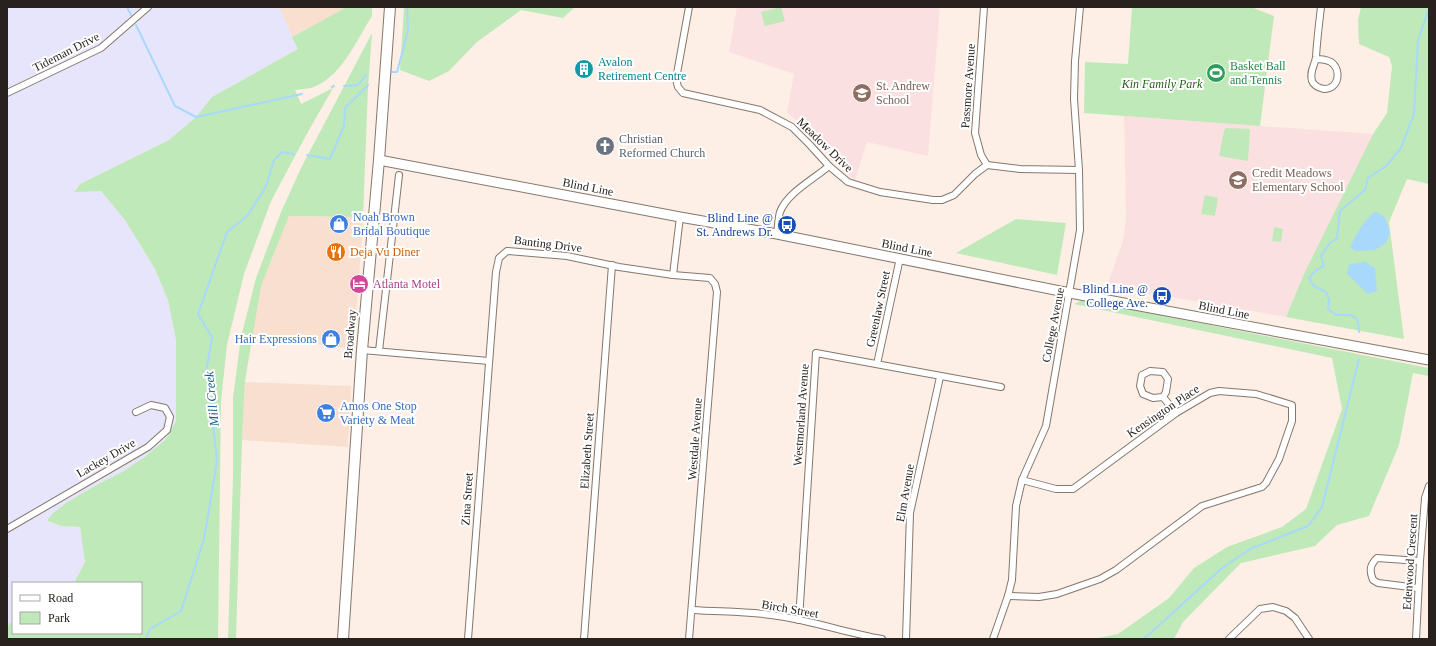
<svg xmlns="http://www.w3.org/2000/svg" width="1436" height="646" font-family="'Times New Roman',serif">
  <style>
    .built { fill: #f8dfcf }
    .industrial { fill: #e7e5fb }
    .education { fill: #fbe0e2 }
    .green { fill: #bfe9b8 }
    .water { fill: #a9d8fd }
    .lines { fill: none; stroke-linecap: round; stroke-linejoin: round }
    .stream { stroke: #a9d8fd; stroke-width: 2 }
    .street-casing { stroke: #86776c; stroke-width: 8 }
    .secondary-casing { stroke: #86776c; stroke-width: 11 }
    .primary-casing { stroke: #86776c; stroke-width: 12 }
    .street { stroke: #fff; stroke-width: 6 }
    .secondary { stroke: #fff; stroke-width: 9 }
    .primary { stroke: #fff; stroke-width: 10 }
    .labels { text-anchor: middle; stroke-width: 4; stroke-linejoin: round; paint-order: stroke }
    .street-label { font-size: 12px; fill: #28211d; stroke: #fff }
    .culture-label { font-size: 12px; fill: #0d838f; stroke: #fff; text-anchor: start }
    .leisure-label { font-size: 12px; fill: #27864d; stroke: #fff; text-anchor: start }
    .park-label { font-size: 12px; font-style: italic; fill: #26611b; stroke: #fff }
    .education-label { font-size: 12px; fill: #785e54; stroke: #fff; text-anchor: start }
    .worship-label { font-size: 12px; fill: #5b616d; stroke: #fff; text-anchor: start }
    .shop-label { font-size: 12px; fill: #366cbe; stroke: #fff; text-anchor: start }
    .transit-label { font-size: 12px; fill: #164399; stroke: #fff; text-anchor: end }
    .food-label { font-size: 12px; fill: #c56008; stroke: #fff; text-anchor: start }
    .hotel-label { font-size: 12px; fill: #b23c85; stroke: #fff; text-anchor: start }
    .water-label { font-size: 13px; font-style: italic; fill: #175a85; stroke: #fff }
  </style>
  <rect width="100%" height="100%" fill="#fdefe5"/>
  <g class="built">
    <path d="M 279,7 L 347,7 L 292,37 Z"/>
    <path d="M 289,216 L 363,217 L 358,293 L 352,349 L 252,335 L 261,286 Z"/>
    <path d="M 245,382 L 351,386 L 348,447 L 242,440 Z"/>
  </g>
  <path class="industrial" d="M 7,7 L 279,7 L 298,49 L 212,97 L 196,117 L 169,140 L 80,184 L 74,191 L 101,191 L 125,220 L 155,269 L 168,300 L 176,340 L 176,421 L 166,439 L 146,456 L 122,472 L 100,483 L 52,514 L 47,522 L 61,526 L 80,527 L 85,562 L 74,583 L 13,583 L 13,623 L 10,623 L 7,627 Z"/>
  <g class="education">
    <path d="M 737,7 L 940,7 L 928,156 L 867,142 L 855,180 L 837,165 L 812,137 L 787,112 L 794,74 L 729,52 Z"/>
    <path d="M 1124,116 L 1373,134 L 1303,276 L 1286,317 L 1107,286 L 1123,241 L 1126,218 Z"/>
  </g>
  <g class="green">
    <path d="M 347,7 L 372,7 L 372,16 C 356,41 341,78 311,88 C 306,89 300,89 295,90 L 301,104 L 333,88 L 309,130 L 271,201 L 244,274 L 227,345 L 221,401 L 218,639 L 9,639 C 6,634 6,628 10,623 L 13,623 L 13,633 L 141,633 L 141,583 L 74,583 L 85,562 L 80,527 L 61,526 L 47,521 L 52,514 L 66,503 L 100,483 L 122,472 L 146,456 L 166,439 L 176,421 L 176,340 L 168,300 L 155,269 L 125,220 L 101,191 L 74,192 L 80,184 L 169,140 L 196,117 L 212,97 L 298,49 L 292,37 Z"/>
    <path d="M 404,7 L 575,7 L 563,18 L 521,10 L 477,42 L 449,71 L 429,81 L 400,70 Z"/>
    <path d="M 781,7 L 785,21 L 765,26 L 761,12 Z"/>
    <path d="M 1132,7 L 1251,7 L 1274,16 L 1260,126 L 1084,113 L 1085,62 L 1128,64 Z"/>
    <path d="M 1361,7 L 1429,7 L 1429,184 L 1407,179 L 1389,222 L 1404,339 L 1286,317 L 1303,276 L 1373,134 L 1387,113 L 1392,66 L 1389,57 L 1359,44 L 1358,20 Z"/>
    <path d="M 372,33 L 368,88 L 363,217 L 289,216 L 261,286 L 245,381 L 242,440 L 236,639 L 228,639 L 233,476 L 233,398 L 241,337 L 256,278 L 281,212 L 301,168 Z"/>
    <path d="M 1226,128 L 1250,129 L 1248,161 L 1219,156 L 1224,131 Z"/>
    <path d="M 1205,195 L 1218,198 L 1215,216 L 1201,214 Z"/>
    <path d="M 1016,219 L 1066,223 L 1057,275 L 956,253 Z"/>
    <path d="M 1274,227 L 1283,229 L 1281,242 L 1272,241 Z"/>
    <path d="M 1083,300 L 1429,368 L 1429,376 L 1413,373 L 1399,445 L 1369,516 L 1337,525 L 1315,546 L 1241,563 L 1183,622 L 1174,639 L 1093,639 L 1118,634 L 1169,598 L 1194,568 L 1227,547 L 1282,527 L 1306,509 L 1342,409 L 1332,358 L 1074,304 Z"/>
  </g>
  <g class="water">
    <path d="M 1374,212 L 1378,213 L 1385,217 L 1390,232 L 1386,243 L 1375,250 L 1356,251 L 1350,248 C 1355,234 1364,222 1374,212 Z"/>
    <path d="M 1365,262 L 1375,268 L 1377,291 L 1368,294 L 1347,274 L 1349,264 Z"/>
  </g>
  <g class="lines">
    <g class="stream">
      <path d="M 127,7 L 131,15"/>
      <path d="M 136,25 L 175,106 L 196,117 L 302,94"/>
      <path d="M 392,72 L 397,72 L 408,31 L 407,7"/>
      <path d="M 344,86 L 358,85 L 366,75"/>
      <path d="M 332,87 L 334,86"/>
      <path d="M 307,155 L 330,159 L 344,126 L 345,108 L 368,85"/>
      <path d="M 1359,332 L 1358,323 L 1356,318 L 1350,315 L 1336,315 L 1328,309 L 1329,300 L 1326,292 L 1314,286 L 1309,278 L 1316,270 L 1324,266 L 1321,256 L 1329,244 L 1337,238 L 1340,211 L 1365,190 L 1368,178 L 1386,166 L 1401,148 L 1414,114 L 1418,40 L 1429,9"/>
      <path d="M 146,639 L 150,629 L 181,611 L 204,539 L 217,461 L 207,367 L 212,337 L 198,314 L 227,232 L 248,215 L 266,186 L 274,160 L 282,152 L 294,154"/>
      <path d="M 1144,639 L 1222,568 L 1250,549 L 1308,526 L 1322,507 L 1359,359"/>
    </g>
    <defs>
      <g id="street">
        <path d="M 689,7 L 676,79 L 678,87 L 683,93 L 760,110 L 792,127 L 810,145 L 829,166 L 848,182 L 880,192 L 933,200 L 942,200 L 954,195 L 975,174 L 987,165 L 1020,169 L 1079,170"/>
        <path d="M 984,7 L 975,133 L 981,155 L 987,165"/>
        <path d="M 1316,59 C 1321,59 1327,60 1331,62 C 1342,70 1339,89 1324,89 C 1319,88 1314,86 1312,81 C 1309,72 1315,65 1316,57 C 1317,40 1319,24 1321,7"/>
        <path d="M 7,93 L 101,48 L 148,7"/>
        <path d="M 777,234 C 778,227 778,219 780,212 C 787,193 814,179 829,166"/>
        <path d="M 673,275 L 680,217"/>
        <path d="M 362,350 L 489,361"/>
        <path d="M 379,351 L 399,175"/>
        <path d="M 877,364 L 900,258"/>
        <path d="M 1163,397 L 1166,392 L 1168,379 L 1163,372 L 1150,371 L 1142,375 L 1140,386 L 1143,394 L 1153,398 L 1163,397 L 1176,413"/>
        <path d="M 7,529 L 148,447 L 167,430 L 170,417 L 165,408 L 151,405 L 136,412"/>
        <path d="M 1418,588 L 1378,583 L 1373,580 C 1369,570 1370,565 1377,558 L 1420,561"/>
        <path d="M 1008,596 L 1039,597 L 1057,594 L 1100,579 L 1116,570 L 1202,506 L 1262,487 L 1266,483 L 1279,459 L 1292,421 L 1292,405 L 1256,394 L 1219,391 L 1210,393 L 1176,413 L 1073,489 L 1056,489 L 1022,480"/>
        <path d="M 693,610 C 720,612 750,611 778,616 C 813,621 847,633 882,639"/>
        <path d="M 799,620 L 816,353 L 1001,387"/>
        <path d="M 468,639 L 496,272 L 499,258 L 507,251 L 567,256 L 619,267 L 673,275 L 710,278 L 715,284 L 717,292 L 689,639"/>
        <path d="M 584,639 L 612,265"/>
        <path d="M 906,639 L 910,513 L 940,377"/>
        <path d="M 993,639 L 1008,596 L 1012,580 L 1016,506 L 1022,480 L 1046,426 L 1080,230 L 1079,170 L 1074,99 L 1075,61 L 1080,7"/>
        <path d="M 1229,639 L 1260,609 L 1273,607 L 1286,611 L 1295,618 L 1309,639"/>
        <path d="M 1416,639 L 1420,561 L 1425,498 L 1429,486"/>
      </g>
      <path id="secondary" d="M 379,160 L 680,217 L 777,234 L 1070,293 L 1429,360"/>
      <path id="primary" d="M 343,639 L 362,350 L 379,160 L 390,7"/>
    </defs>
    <use href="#street" class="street-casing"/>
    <use href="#secondary" class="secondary-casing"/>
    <use href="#primary" class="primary-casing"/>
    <use href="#street" class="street"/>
    <use href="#secondary" class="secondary"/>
    <use href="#primary" class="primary"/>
  </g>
  <defs>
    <symbol id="building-disc" viewBox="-11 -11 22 22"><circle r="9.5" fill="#0f9aa8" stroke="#fff"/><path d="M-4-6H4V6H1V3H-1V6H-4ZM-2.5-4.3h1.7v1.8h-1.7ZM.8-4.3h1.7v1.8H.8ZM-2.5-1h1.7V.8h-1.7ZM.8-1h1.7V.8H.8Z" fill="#fff"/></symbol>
    <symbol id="stadium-disc" viewBox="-11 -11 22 22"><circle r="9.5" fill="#2e9e5b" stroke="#fff"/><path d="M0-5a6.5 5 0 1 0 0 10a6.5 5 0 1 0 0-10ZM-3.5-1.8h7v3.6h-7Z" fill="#fff"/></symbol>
    <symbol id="school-disc" viewBox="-11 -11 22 22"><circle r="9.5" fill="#8d6e63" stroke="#fff"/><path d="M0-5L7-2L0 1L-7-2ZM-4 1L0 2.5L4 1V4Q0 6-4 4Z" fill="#fff"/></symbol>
    <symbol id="church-disc" viewBox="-11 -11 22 22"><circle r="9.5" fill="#6b7280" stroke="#fff"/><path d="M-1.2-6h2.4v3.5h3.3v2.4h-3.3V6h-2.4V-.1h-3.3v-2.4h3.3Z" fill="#fff"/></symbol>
    <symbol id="shop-disc" viewBox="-11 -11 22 22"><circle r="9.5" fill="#3f7fe0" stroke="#fff"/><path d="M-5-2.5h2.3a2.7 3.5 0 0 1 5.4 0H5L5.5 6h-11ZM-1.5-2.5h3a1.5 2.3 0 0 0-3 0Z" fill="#fff"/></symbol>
    <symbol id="bus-disc" viewBox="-11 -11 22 22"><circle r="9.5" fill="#1a4fb4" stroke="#fff"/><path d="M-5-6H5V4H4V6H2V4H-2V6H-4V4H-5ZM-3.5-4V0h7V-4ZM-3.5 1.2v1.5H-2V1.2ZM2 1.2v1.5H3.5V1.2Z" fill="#fff"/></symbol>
    <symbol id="restaurant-disc" viewBox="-11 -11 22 22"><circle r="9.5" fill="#e8710a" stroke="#fff"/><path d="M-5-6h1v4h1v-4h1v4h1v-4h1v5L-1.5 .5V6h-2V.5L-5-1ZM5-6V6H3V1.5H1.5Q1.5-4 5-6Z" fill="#fff"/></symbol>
    <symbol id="hotel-disc" viewBox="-11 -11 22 22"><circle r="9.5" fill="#d1479c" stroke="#fff"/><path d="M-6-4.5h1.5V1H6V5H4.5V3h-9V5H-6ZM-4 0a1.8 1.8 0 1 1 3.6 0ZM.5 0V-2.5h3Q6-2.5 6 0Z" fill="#fff"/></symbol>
    <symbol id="supermarket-disc" viewBox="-11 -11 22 22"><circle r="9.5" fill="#3f7fe0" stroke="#fff"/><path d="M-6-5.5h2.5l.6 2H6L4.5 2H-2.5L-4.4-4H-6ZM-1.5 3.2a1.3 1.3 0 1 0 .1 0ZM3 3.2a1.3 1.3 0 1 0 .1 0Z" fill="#fff"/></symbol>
  </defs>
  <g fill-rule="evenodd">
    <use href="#building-disc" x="573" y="58" width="22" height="22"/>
    <use href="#stadium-disc" x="1205" y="62" width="22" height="22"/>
    <use href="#school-disc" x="851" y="82" width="22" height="22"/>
    <use href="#church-disc" x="594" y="135" width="22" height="22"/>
    <use href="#school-disc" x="1227" y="169" width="22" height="22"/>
    <use href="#shop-disc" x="328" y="213" width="22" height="22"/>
    <use href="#bus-disc" x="776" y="214" width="22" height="22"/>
    <use href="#restaurant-disc" x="325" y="241" width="22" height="22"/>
    <use href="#hotel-disc" x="348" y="273" width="22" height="22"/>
    <use href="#bus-disc" x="1151" y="285" width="22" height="22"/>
    <use href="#shop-disc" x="320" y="328" width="22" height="22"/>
    <use href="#supermarket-disc" x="315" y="402" width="22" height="22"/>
  </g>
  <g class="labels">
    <g class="street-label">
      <text transform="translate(66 52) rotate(-27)" y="4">Tideman Drive</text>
      <text transform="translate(968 86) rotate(-86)" y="4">Passmore Avenue</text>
      <text transform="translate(825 145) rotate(44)" y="4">Meadow Drive</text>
      <text transform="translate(588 187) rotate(11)" y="4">Blind Line</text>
      <text transform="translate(548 244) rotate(7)" y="4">Banting Drive</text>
      <text transform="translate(907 248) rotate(11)" y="4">Blind Line</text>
      <text transform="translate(878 309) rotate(-78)" y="4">Greenlaw Street</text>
      <text transform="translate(1224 310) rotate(11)" y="4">Blind Line</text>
      <text transform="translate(1053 325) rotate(-79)" y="4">College Avenue</text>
      <text transform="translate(350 334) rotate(-85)" y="4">Broadway</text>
      <text transform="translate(1163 411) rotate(-34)" y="4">Kensington Place</text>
      <text transform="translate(801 415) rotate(-86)" y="4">Westmorland Avenue</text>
      <text transform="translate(695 439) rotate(-86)" y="4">Westdale Avenue</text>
      <text transform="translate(587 451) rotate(-86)" y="4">Elizabeth Street</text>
      <text transform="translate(106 458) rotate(-30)" y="4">Lackey Drive</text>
      <text transform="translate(905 493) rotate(-80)" y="4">Elm Avenue</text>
      <text transform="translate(467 499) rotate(-86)" y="4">Zina Street</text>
      <text transform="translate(1410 562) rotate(-86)" y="4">Edenwood Crescent</text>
      <text transform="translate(790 609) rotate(10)" y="4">Birch Street</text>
    </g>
    <g class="culture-label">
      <text x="598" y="66">Avalon<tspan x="598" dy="14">Retirement Centre</tspan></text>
    </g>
    <g class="leisure-label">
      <text x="1230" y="70">Basket Ball<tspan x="1230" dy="14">and Tennis</tspan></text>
    </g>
    <g class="park-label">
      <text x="1162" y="88">Kin Family Park</text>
    </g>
    <g class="education-label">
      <text x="876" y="90">St. Andrew<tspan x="876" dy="14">School</tspan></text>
      <text x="1252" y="177">Credit Meadows<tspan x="1252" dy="14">Elementary School</tspan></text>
    </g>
    <g class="worship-label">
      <text x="619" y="143">Christian<tspan x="619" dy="14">Reformed Church</tspan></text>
    </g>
    <g class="shop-label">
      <text x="353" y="221">Noah Brown<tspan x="353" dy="14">Bridal Boutique</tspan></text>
      <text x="317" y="343" text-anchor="end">Hair Expressions</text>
      <text x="340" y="410">Amos One Stop<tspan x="340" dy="14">Variety &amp; Meat</tspan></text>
    </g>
    <g class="transit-label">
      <text x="773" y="222">Blind Line @<tspan x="773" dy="14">St. Andrews Dr.</tspan></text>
      <text x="1148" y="293">Blind Line @<tspan x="1148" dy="14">College Ave.</tspan></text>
    </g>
    <g class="food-label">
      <text x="350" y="256">Deja Vu Diner</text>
    </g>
    <g class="hotel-label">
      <text x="373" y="288">Atlanta Motel</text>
    </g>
    <g class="water-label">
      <text transform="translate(211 399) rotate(-96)" y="5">Mill Creek</text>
    </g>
  </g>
  <rect width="1436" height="646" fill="none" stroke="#28211d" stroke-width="16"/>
  <rect x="12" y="582" width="130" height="52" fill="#ffffff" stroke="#a9a6a5"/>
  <rect x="20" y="595" width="20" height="6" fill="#ffffff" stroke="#a9a6a5"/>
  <text x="48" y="602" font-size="12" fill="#28211d">Road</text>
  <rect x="20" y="612" width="20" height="12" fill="#bfe9b8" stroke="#a9a6a5"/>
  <text x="48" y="622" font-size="12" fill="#28211d">Park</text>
</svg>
